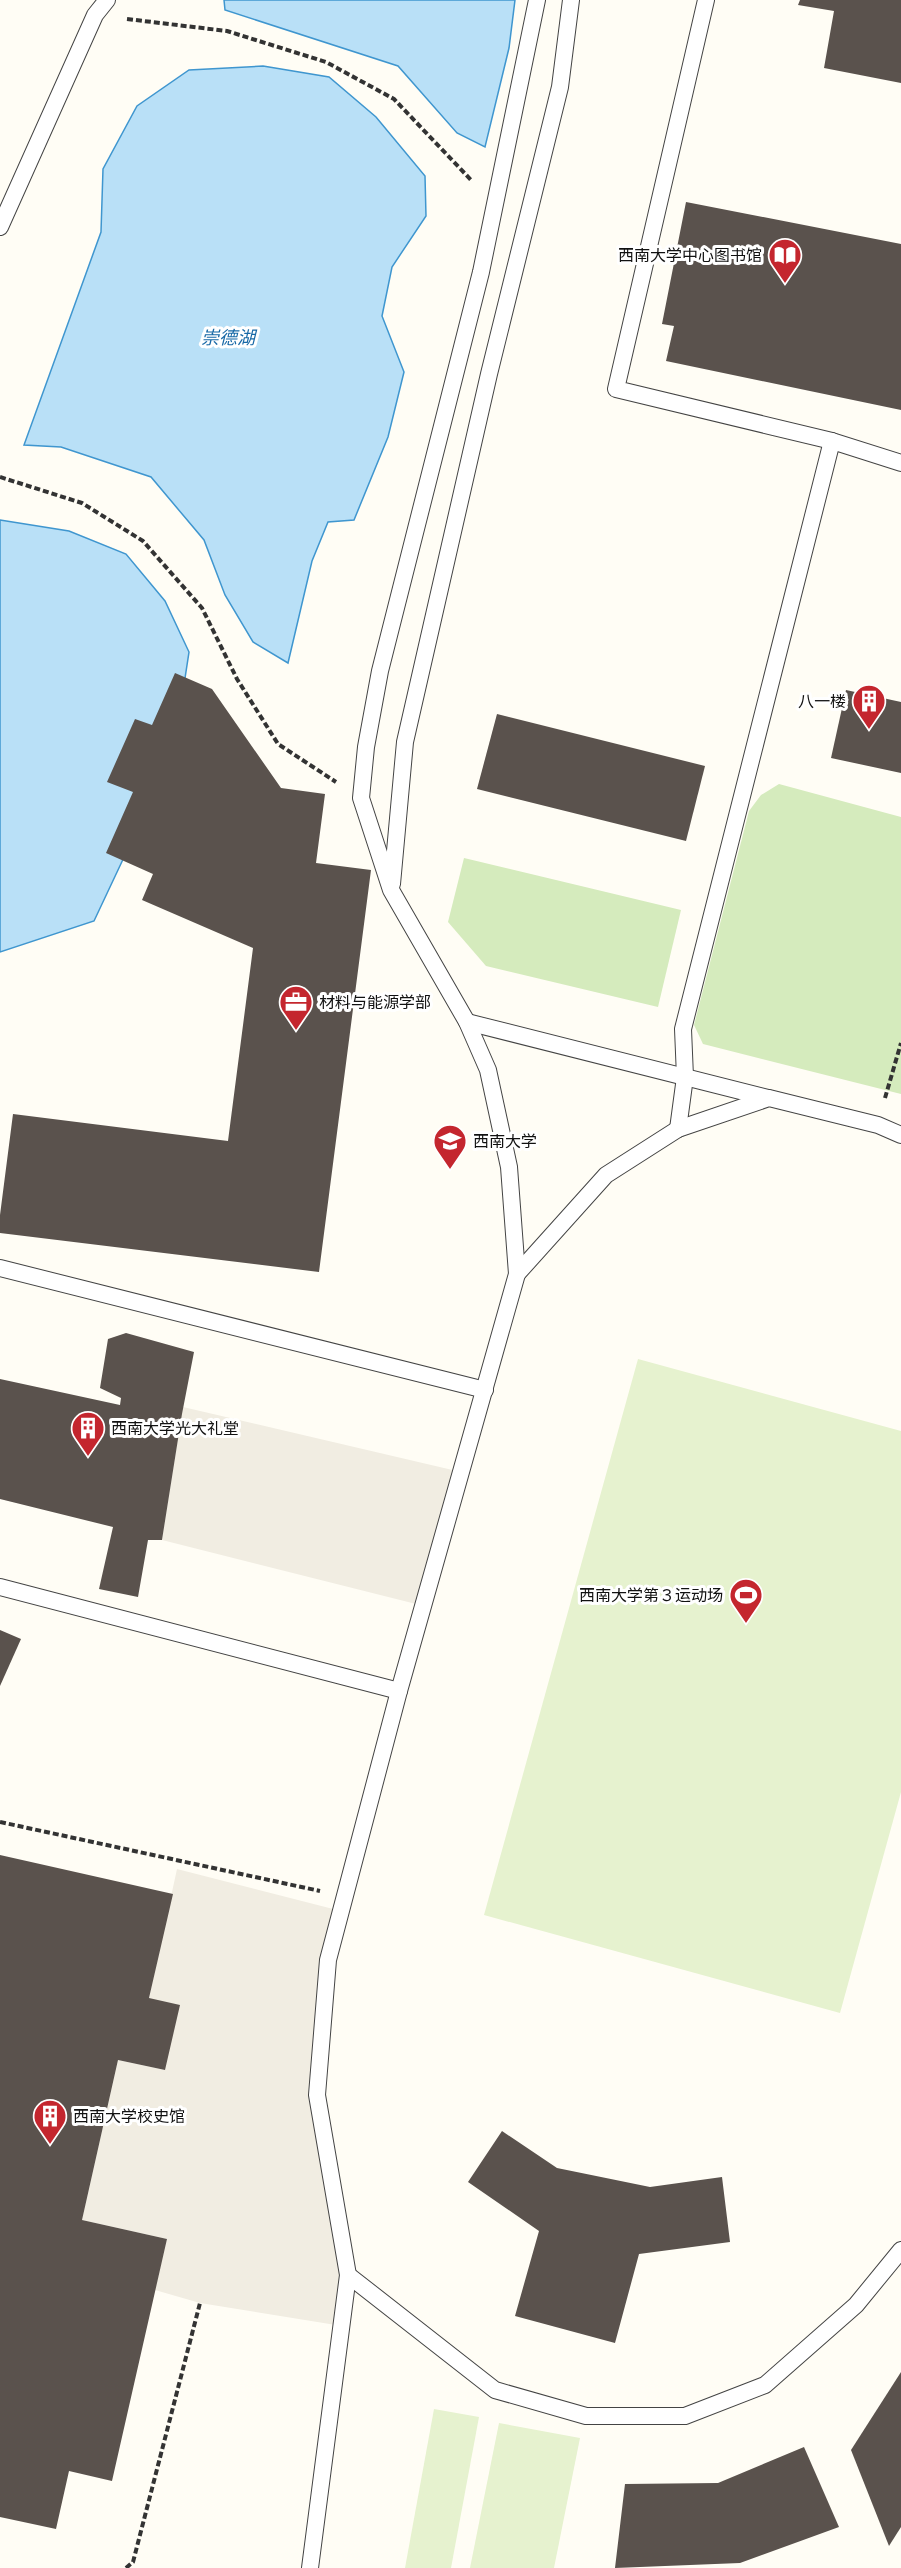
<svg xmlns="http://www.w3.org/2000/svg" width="901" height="2568" font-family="Lora,'Noto Sans SC',serif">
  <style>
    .green { fill: #d5ebbd }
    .pitch { fill: #e6f2cf }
    .plaza { fill: #f1ede2 }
    .water { fill: #b9e0f7; stroke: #3f96cf; stroke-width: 1.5 }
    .building { fill: #5a524d }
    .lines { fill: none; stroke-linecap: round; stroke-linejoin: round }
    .lane-casing { stroke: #444; stroke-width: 18 }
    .path { stroke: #333; stroke-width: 4; stroke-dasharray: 6 3; stroke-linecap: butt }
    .lane { stroke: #fff; stroke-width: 16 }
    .labels { text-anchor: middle; stroke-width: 6; stroke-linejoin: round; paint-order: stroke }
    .poi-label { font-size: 16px; fill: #111; stroke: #fff; text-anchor: start }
    .water-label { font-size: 18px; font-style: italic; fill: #1768a6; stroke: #fff }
  </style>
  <rect width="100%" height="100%" fill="#fffdf5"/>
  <g class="green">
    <path d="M 779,784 L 901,817 L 901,1094 L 703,1044 L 694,1025 L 749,811 L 761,795 Z"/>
    <path d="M 464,858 L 681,910 L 658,1007 L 486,966 L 448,922 Z"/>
  </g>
  <g class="pitch">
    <path d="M 638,1359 L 901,1431 L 901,1792 L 840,2013 L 484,1915 Z"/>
    <path d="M 434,2409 L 479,2417 L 451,2568 L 405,2568 Z"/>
    <path d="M 499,2423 L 580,2438 L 554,2568 L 470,2568 Z"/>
  </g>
  <g class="plaza">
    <path d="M 183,1407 L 461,1472 L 424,1606 L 162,1540 Z"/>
    <path d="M 177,1869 L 341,1911 L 317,2095 L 348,2275 L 342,2326 L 200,2303 L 155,2290 L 167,2239 L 82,2220 L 118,2060 L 165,2070 L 149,1998 Z"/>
  </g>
  <g class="water">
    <path d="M 224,0 L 515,0 L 509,48 L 485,147 L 457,133 L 398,66 L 225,10 Z"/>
    <path d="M 263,66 L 329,77 L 376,117 L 425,176 L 426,216 L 392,267 L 382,316 L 404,372 L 388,437 L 354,520 L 328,522 L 312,561 L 288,663 L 253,642 L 225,595 L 204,540 L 151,477 L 61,447 L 24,445 L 101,232 L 103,169 L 137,106 L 189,70 Z"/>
    <path d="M 0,520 L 69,531 L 126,554 L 165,601 L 189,652 L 179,717 L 150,802 L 94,921 L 0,952 Z"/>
  </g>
  <g class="building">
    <path d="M 800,0 L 901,0 L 901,83 L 824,68 L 834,11 L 798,5 Z"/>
    <path d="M 686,202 L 901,244 L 901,410 L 666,361 L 674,326 L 662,324 Z"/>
    <path d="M 175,673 L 212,689 L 281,788 L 325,794 L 316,863 L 371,870 L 319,1272 L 0,1233 L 0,1215 L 13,1114 L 228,1141 L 253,948 L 142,900 L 153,874 L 106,853 L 133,792 L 107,782 L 135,719 L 152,725 Z"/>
    <path d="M 846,690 L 901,702 L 901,773 L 831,758 Z"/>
    <path d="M 497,714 L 705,766 L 686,841 L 477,789 Z"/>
    <path d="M 126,1333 L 194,1352 L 182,1414 L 162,1540 L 148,1540 L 138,1597 L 99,1589 L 113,1527 L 0,1499 L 0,1379 L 120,1405 L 121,1398 L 100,1388 L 108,1339 Z"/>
    <path d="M 0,1630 L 21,1639 L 0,1686 Z"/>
    <path d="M 0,1855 L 173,1894 L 149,1998 L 180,2005 L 165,2070 L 118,2060 L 82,2220 L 167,2239 L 112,2481 L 69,2471 L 56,2529 L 0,2517 Z"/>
    <path d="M 502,2131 L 557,2168 L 650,2187 L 722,2177 L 730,2242 L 639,2254 L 615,2343 L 515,2316 L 539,2231 L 468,2182 Z"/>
    <path d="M 901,2372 L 901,2527 L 889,2546 L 851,2450 Z"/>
    <path d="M 804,2447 L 839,2527 L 740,2563 L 615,2568 L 625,2484 L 718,2483 Z"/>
  </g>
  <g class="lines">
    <defs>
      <g id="lane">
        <path d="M 706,0 L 616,389 L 832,441"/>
        <path d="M 0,227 L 95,15 L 107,0"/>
        <path d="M 392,884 L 405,742 L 489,374 L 560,87 L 571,0"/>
        <path d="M 467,1022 L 768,1098"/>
        <path d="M 678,1129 L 685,1077 L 683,1029 L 832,441 L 901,463"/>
        <path d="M 0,1268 L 485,1390"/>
        <path d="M 517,1274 L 606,1175 L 678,1129 L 769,1098 L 878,1125 L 901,1135"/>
        <path d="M 0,1587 L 399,1691"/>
        <path d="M 348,2275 L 495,2390 L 586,2416 L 685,2416 L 765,2385 L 856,2305 L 901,2250"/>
        <path d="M 310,2568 L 348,2275 L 317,2095 L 328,1960 L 399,1691 L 517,1274 L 509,1167 L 488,1070 L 467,1022 L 391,890 L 361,798 L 366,747 L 380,671 L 481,272 L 537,0"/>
      </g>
    </defs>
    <use href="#lane" class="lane-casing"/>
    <g class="path">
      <path d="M 127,19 L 227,31 L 326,62 L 394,99 L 472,181"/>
      <path d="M 0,477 L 82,503 L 143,541 L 202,608 L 237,679 L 278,744 L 336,782"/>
      <path d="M 885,1098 L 901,1043"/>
      <path d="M 0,1822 L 320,1891"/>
      <path d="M 126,2568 L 133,2562 L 200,2303"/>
    </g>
    <use href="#lane" class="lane"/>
  </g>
  <defs>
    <symbol id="library-pin" viewBox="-11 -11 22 30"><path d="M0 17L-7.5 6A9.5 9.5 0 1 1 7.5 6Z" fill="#c4262e" stroke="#fff"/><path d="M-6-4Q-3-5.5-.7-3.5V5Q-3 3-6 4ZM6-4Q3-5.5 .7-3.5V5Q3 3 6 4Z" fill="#fff"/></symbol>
    <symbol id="building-pin" viewBox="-11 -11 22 30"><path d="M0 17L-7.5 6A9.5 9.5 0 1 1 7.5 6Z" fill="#c4262e" stroke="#fff"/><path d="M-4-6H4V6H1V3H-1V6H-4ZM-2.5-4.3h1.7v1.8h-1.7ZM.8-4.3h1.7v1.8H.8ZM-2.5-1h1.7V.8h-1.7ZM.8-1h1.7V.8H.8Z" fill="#fff"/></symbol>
    <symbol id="office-pin" viewBox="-11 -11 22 30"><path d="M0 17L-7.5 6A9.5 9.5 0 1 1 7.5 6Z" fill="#c4262e" stroke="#fff"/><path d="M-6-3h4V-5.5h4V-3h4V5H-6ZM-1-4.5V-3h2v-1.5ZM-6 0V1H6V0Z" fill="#fff"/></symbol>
    <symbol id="university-pin" viewBox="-11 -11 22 30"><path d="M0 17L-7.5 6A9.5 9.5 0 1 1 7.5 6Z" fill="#c4262e" stroke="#fff"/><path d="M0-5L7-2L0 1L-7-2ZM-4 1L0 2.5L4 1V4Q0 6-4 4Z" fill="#fff"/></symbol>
    <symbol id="stadium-pin" viewBox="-11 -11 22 30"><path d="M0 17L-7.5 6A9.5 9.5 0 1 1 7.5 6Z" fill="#c4262e" stroke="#fff"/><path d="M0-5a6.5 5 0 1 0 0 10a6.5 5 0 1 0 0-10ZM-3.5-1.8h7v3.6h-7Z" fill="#fff"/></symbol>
  </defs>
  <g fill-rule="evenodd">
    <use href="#library-pin" x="766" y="236" width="38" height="52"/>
    <use href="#building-pin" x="850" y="682" width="38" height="52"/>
    <use href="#office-pin" x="277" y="983" width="38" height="52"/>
    <use href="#university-pin" x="431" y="1122" width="38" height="52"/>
    <use href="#building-pin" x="69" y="1409" width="38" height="52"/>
    <use href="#stadium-pin" x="727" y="1576" width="38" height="52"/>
    <use href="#building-pin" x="31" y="2097" width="38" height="52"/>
  </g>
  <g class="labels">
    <g class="poi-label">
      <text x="762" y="261" text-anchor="end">西南大学中心图书馆</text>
      <text x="846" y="707" text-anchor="end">八一楼</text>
      <text x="319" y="1008">材料与能源学部</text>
      <text x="473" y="1147">西南大学</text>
      <text x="111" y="1434">西南大学光大礼堂</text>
      <text x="723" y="1601" text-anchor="end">西南大学第３运动场</text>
      <text x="73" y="2122">西南大学校史馆</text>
    </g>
    <g class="water-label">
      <text x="228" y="344">崇德湖</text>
    </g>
  </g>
</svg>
